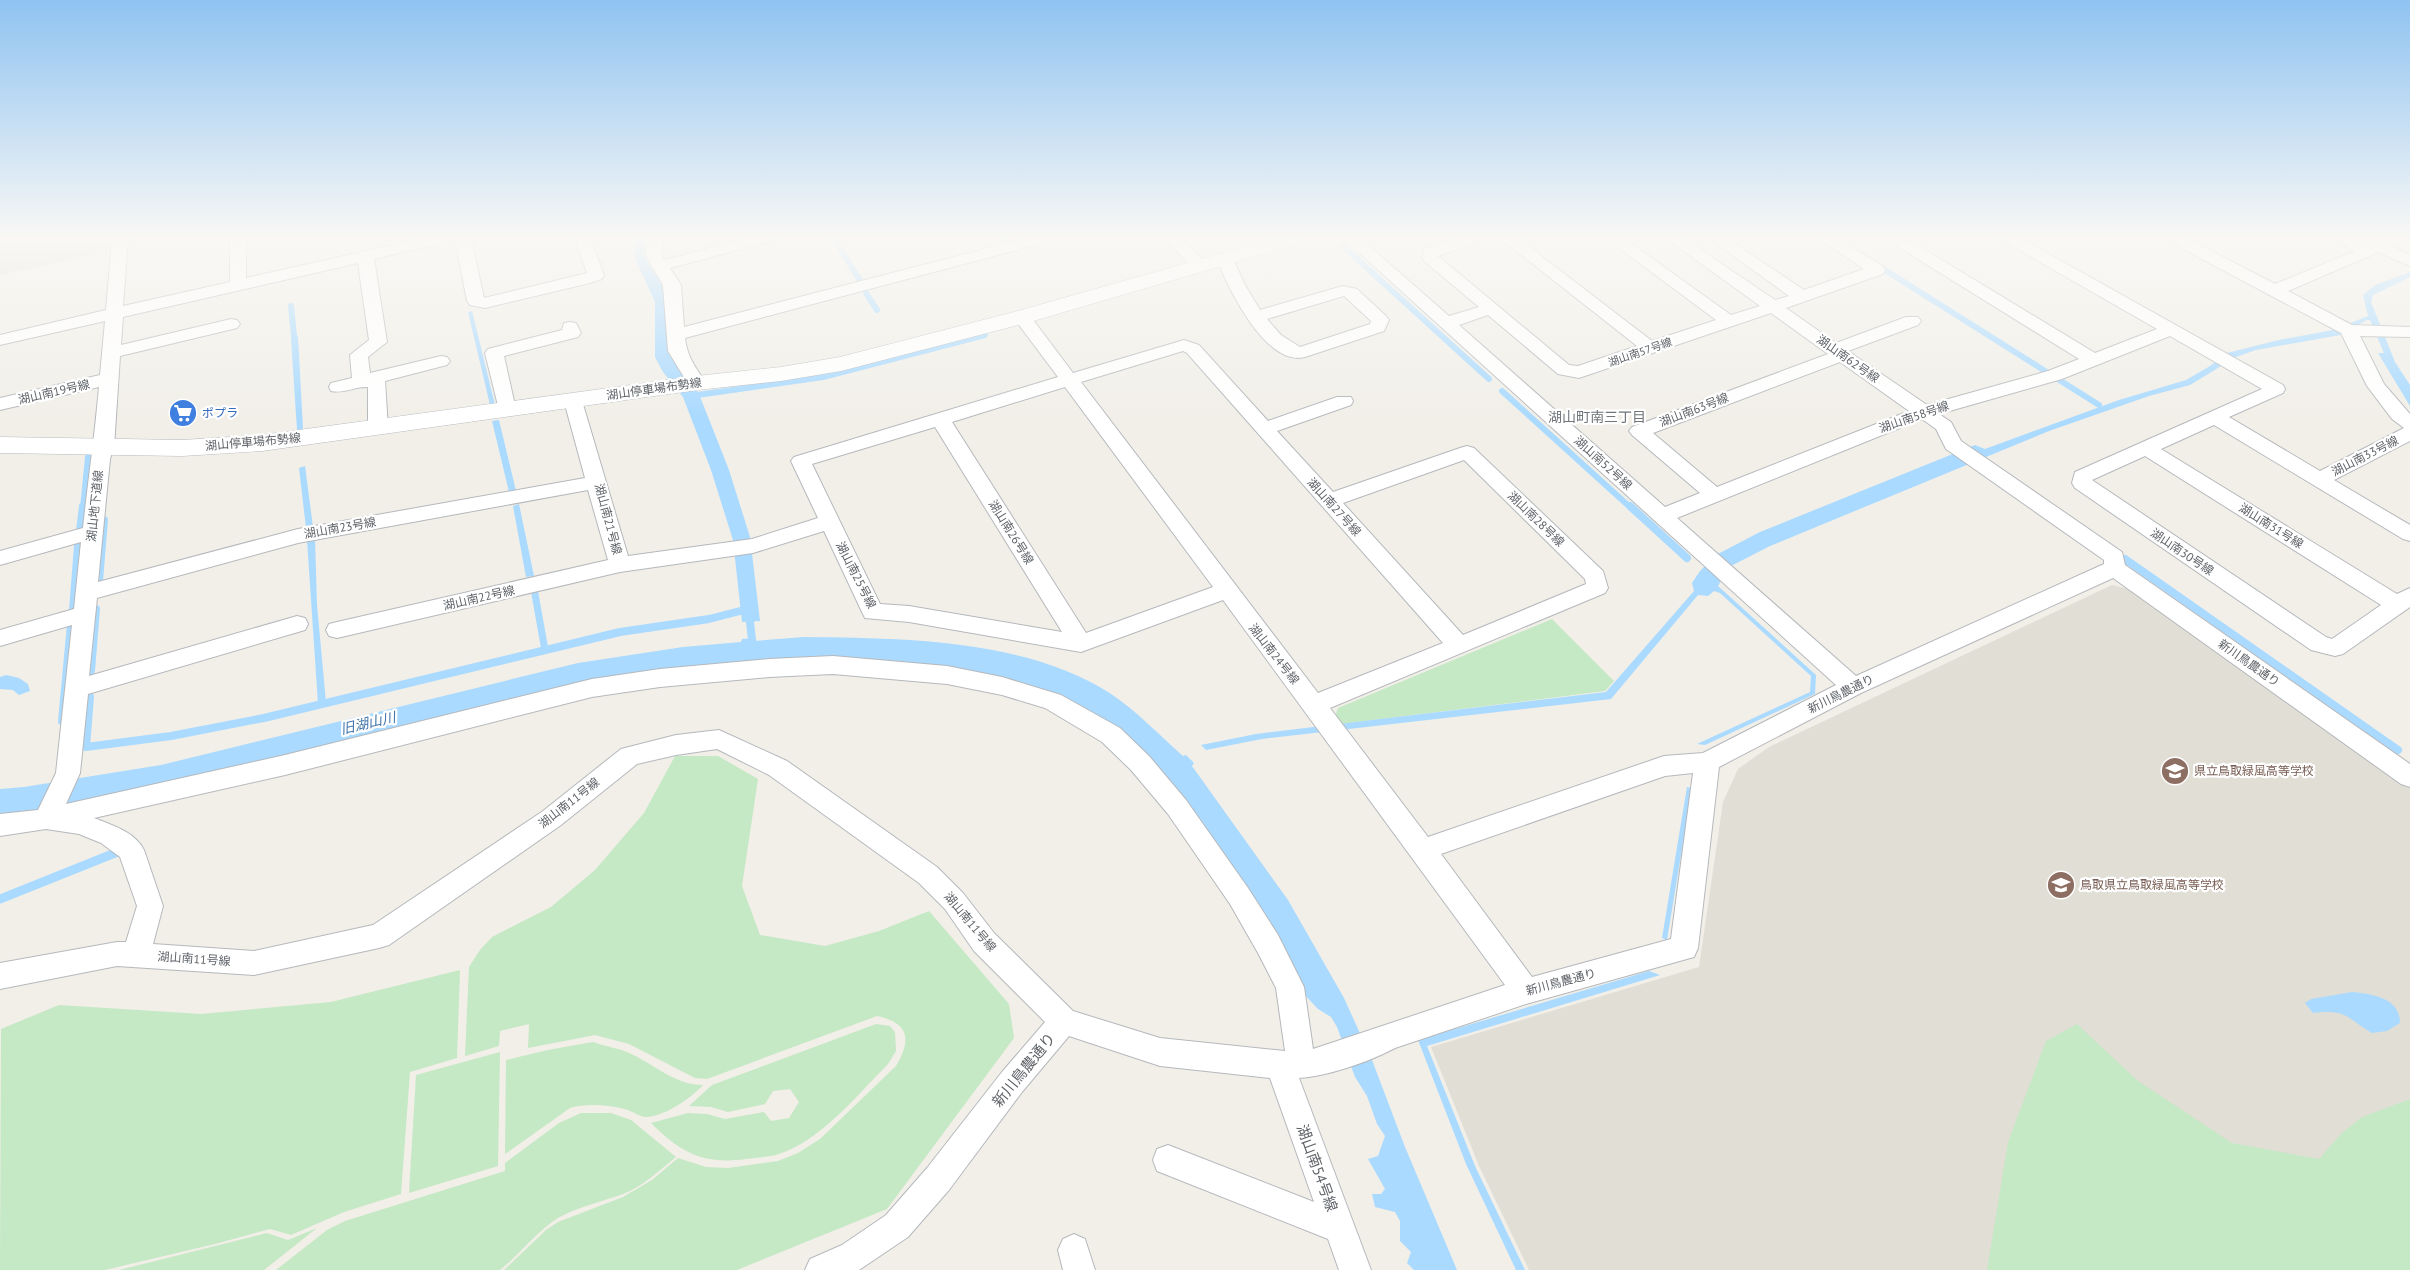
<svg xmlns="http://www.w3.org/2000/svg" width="2410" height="1270" font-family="'PT Sans','Noto Sans JP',sans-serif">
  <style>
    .industrial { fill: #e0deda }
    .education { fill: #e1ded6 }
    .green { fill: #c5e8c5 }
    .water { fill: #aadaff }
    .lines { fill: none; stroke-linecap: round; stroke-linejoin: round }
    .stream-far2 { stroke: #aadaff; stroke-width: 6 }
    .stream-far1 { stroke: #aadaff; stroke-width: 8 }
    .stream { stroke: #aadaff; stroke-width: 9 }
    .minor-casing { stroke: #b5b8bc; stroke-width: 2 }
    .secondary-casing { stroke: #b6babf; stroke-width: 1 }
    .minor { fill: #fff; fill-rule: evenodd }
    .secondary { fill: #fff; fill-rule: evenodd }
    .labels { text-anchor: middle; stroke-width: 4.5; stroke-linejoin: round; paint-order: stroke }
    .far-street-label { font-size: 11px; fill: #5f6368; stroke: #fff }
    .street-label { font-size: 12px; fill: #5f6368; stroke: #fff }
    .shop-label { font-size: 12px; fill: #366cbe; stroke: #fff; text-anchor: start }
    .education-label { font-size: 12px; fill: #785e54; stroke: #fff; text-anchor: start }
    .neighbourhood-label { font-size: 14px; fill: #70757a; stroke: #fff }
    .water-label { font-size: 14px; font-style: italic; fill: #4174aa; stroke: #fff }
    .near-street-label { font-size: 15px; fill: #5f6368; stroke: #fff }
  </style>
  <rect width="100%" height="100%" fill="#f1efe8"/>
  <path class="industrial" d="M 0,239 L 109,239 L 108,252 L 0,275 Z"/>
  <path class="education" d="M 2112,585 L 2137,591 L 2410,784 L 2410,1270 L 1529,1270 L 1479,1166 L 1431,1047 L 1699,967 L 1723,802 L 1738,769 L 1769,747 Z"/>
  <g class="green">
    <path d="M 1552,619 L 1614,681 L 1605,691 L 1341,724 L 1335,717 L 1338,708 Z"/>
    <path d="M 675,756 L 718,756 L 758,779 L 742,886 L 760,935 L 825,946 L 879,931 L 929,911 L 1009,1004 L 1014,1038 L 887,1209 L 737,1270 L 504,1270 L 546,1230 L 558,1222 L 623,1197 L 652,1180 L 678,1158 L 706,1167 L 728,1168 L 778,1161 L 798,1153 L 820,1139 L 896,1066 C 912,1039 909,1023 877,1016 L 707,1079 L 695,1078 L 629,1044 L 595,1035 L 528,1048 L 529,1024 L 500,1031 L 499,1046 L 465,1056 L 469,967 L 480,950 L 492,937 L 551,907 L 595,870 L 644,813 Z"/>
    <path d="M 460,970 L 457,1058 L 410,1072 L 401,1194 L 344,1212 L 291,1235 L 270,1229 L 215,1244 L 105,1270 L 0,1270 L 1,1029 L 59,1005 L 201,1014 L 331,1002 Z"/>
    <path d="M 876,1024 L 890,1026 L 895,1032 L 896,1051 L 888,1064 C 856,1096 821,1141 776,1155 C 766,1157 755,1158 746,1159 C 702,1165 680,1152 651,1123 L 688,1113 L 707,1114 L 725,1119 L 764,1112 L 771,1121 L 789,1118 L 799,1102 L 790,1089 L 773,1091 L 765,1104 L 728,1112 L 711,1107 L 689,1106 L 712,1085 Z"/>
    <path d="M 2077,1024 L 2138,1081 L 2232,1143 L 2319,1159 L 2342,1133 L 2362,1117 L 2410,1099 L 2410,1270 L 1987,1270 L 2008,1142 L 2046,1041 Z"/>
    <path d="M 593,1042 C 604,1046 617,1048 627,1052 C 653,1063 674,1085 703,1085 C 690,1099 665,1116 646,1117 C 641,1117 633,1112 628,1110 C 609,1105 588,1103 570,1108 L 505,1154 L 506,1060 L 548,1050 Z"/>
    <path d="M 500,1052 L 498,1166 L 409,1193 L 416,1075 Z"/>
    <path d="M 581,1113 L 611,1113 L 631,1120 L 676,1157 C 660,1170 642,1187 623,1194 C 601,1202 577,1207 558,1218 C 536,1232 520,1254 500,1270 L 276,1270 L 327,1230 L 345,1221 L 505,1171 L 505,1163 L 559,1123 Z"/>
    <path d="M 317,1228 L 264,1270 L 119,1270 L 267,1233 L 288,1240 Z"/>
  </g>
  <g class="water">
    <path d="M 635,239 L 645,239 L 644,254 L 649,265 L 666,292 L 670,353 L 699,394 L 729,470 L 750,537 L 760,621 L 742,622 L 733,540 L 711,470 L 683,397 L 663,372 L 655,357 L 655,302 L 634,256 Z"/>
    <path d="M 2410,272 L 2410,277 L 2373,295 L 2371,302 L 2395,362 L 2410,385 L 2410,406 L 2378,353 L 2384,353 L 2370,320 L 2367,320 L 2340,335 L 2256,350 L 2236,357 L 2190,385 L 2149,396 L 2049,431 L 1770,546 L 1729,567 L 1718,586 L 1816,675 L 1815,694 L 1705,745 L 1697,744 L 1810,692 L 1811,676 L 1720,593 L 1714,591 L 1708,596 L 1698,595 L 1611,699 L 1262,739 L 1206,750 L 1201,745 L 1256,734 L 1606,692 L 1694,591 L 1692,583 L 1700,571 L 1716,555 L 1760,532 L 1975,445 L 1985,449 L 2119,400 L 2186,380 L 2210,366 L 2227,353 L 2279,340 L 2333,330 L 2368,316 L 2363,295 L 2375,285 Z"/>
    <path d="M 472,311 L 495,405 L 490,405 L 468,312 Z"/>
    <path d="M 298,336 L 303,429 L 297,430 L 291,338 Z"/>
    <path d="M 499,420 L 516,491 L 509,492 L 492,421 Z"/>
    <path d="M 305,466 L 313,527 L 306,528 L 299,468 Z"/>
    <path d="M 519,504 L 534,576 L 526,577 L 513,506 Z"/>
    <path d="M 315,539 L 317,605 L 326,702 L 318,704 L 307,540 Z"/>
    <path d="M 538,591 L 548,647 L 541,648 L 531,592 Z"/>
    <path d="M 804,637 C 903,638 1026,639 1111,694 C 1137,711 1160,736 1183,756 L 1186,755 L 1194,763 L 1192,766 L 1288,900 L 1344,998 L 1372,1060 L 1405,1147 L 1457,1270 L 1414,1270 L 1407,1263 L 1411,1252 L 1400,1241 L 1400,1221 L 1395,1212 L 1375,1207 L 1372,1194 L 1381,1194 L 1385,1189 L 1368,1159 L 1378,1156 L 1385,1136 L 1377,1124 L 1367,1096 L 1355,1077 L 1337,1027 L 1331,1017 L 1318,1009 L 1300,990 L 1147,761 L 1018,683 L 726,666 L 130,796 L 0,817 L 0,789 L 24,787 L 161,765 L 578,663 L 683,647 L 741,642 L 742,639 L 755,638 L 754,641 Z"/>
    <path d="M 6,675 L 19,678 L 28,684 L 30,691 L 19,695 L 13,690 L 0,689 L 0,677 Z"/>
    <path d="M 1687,787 L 1692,788 L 1667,940 L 1662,938 Z"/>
    <path d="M 1649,971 L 1660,975 L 1427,1046 L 1475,1166 L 1525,1270 L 1516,1270 L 1466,1164 L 1418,1040 Z"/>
    <path d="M 2352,992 C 2371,994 2400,997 2400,1023 L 2387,1031 L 2372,1033 C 2346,1018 2348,1009 2313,1013 L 2305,1003 L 2311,999 Z"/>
  </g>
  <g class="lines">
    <g class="stream-far2">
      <path d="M 834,239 L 861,282"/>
      <path d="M 1004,239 L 1007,243"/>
      <path d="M 2000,239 L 2013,246"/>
      <path d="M 761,243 L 778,239"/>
      <path d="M 1344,247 L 1489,379"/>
      <path d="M 1877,265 L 2099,405"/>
      <path d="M 866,293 L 877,310"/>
      <path d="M 291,306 L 295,346"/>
      <path d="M 1502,391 L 1631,508"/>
      <path d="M 690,396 L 823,377 L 985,335"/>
      <path d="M 83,508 L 88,457"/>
    </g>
    <g class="stream-far1">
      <path d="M 1630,506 L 1687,558"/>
      <path d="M 80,531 L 83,506"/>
      <path d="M 2125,559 L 2398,750"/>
      <path d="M 99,581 L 104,520"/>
      <path d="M 73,610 L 78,546"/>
      <path d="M 749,613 L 753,649"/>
      <path d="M 91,671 L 96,609"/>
      <path d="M 90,697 L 86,747 L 171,736 L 264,718 L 620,632 L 709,619 L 748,609"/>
      <path d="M 62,721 L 71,624"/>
    </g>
    <path class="stream" d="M 0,899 L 120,851"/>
    <defs>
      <g id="minor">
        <path d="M 112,239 L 128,239 L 123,306 L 230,282 L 230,239 L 246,239 L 246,278 L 419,239 L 447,239 L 445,242 L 374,259 L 387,342 L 368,357 L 370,373 L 441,356 L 447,357 L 450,361 L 447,365 L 385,381 L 388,428 L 385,432 L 378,434 L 371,432 L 368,428 L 368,387 C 355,386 344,394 331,391 L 329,387 L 331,383 L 352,378 L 350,355 L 369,340 L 358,263 L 123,317 L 121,345 L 231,319 L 237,320 L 240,324 L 237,328 L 120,356 L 114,447 L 110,459 L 98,582 L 298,529 L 585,478 L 564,401 L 566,397 L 580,397 L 582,401 L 628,556 L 752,539 L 818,518 L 791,461 L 794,457 L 1058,377 L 1013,317 L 1016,313 L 1028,313 L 1073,373 L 1184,340 L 1199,345 L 1268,421 L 1337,397 L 1351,397 L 1353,401 L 1351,405 L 1277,431 L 1333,492 L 1460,448 L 1467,446 L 1474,448 L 1603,571 L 1608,588 L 1605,593 L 1330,708 L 1428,837 L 1664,756 L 1703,753 L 1836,685 L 1344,239 L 1361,239 L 1449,316 L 1479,307 L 1424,261 L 1422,257 L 1425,248 L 1454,239 L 1479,239 L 1477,242 L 1438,256 L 1569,365 L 1578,366 L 1637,346 L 1501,239 L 1519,239 L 1652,341 L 1716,320 L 1607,239 L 1625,239 L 1731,315 L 1760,306 L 1667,239 L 1685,239 L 1775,300 L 1789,296 L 1710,239 L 1728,239 L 1804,290 L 1864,269 L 1819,239 L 1838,239 L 1883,266 L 1885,270 L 1883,274 L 1786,308 L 1836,343 L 1906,317 L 1918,317 L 1921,321 L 1918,325 L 1848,351 L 1927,405 L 2048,371 L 2079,359 L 1900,248 L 1898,245 L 1900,242 L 1912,242 L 2095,353 L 2157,329 L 2005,242 L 2003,239 L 2022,239 L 2283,385 L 2285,389 L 2283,393 L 2229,417 L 2320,471 L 2404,428 L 2392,419 L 2367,386 L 2341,333 L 2170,242 L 2168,239 L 2188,239 L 2275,284 L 2355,251 L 2338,242 L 2336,239 L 2377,239 L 2410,255 L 2410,266 L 2376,251 L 2374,254 L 2288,291 L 2352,325 L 2410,327 L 2410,337 L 2360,336 L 2384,384 L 2410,414 L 2410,441 L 2334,480 L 2410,525 L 2410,541 L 2403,539 L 2214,425 L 2161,449 L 2397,594 L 2410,588 L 2410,607 L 2343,654 L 2335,656 L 2311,650 L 2075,488 L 2072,483 L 2075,472 L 2262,389 L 2170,336 L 2062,379 L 1939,414 L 1951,422 L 1961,441 L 2122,552 L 2125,565 L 2410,764 L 2410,787 L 2401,784 L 2113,578 L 1861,693 L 1719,767 L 1698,948 L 1694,957 L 1526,1004 L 1395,1048 C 1369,1062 1328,1076 1299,1078 L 1371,1270 L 1339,1270 L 1328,1239 L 1157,1171 L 1153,1160 L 1157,1149 L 1168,1145 L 1314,1202 L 1270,1078 L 1160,1066 L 1069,1036 L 1022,1092 L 949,1190 L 908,1237 L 859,1270 L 805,1270 L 810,1259 L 842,1245 L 886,1215 L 927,1168 L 1002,1072 L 1045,1022 L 974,951 L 945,909 L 919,883 L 769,775 L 717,749 L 676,755 L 637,764 L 561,825 L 389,945 L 379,948 L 254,975 L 117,966 L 0,989 L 0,963 L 117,942 L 126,942 L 137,906 L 120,857 L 101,843 L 79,834 L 46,829 L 0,836 L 0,814 L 38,810 L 56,773 L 72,625 L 0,646 L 0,630 L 74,609 L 81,542 L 0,565 L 0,551 L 83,528 C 88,480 95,434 99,387 L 0,410 L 0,398 L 100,375 L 105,321 L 0,345 L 0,335 L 106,310 ZM 1771,313 L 1828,354 L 1632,427 L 1629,431 L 1632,435 L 1700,493 L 1665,507 L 1459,325 L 1488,315 L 1558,374 L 1579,378 ZM 1183,351 L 1187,353 L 1443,643 L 1318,693 L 1081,382 ZM 1840,362 L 1909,411 L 1717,487 L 1653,433 ZM 1065,387 L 1213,587 L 1086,633 L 952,422 ZM 1922,419 L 1936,429 L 1946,449 L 2104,560 L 2104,564 L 1856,676 L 1677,518 ZM 935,427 L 1062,632 L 909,606 L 880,604 L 812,464 ZM 2145,456 L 2381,605 L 2332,639 L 2326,637 L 2092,480 ZM 1464,460 L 1585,579 L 1586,584 L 1463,635 L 1343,503 ZM 588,490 L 608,560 L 337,622 L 329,624 L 326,630 L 329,636 L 337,638 L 620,572 L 753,553 L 824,531 L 862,612 L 865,618 L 909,622 L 1081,652 L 1223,600 L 1505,985 L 1313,1049 L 1304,987 L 1278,935 L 1248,888 L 1186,800 L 1149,756 L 1120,728 L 1061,695 L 1002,677 L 947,666 L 833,656 L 769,659 L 660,669 L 592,679 L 285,755 L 66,804 L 80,773 L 88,694 L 305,630 L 308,624 L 305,618 L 297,616 L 89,676 L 97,598 L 298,543 ZM 833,674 L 947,684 L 1002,695 L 1045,708 L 1102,742 L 1131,770 L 1168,814 L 1230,904 L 1258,953 L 1276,988 L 1285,1051 L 1160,1038 L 1073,1011 L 994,933 L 963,893 L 937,867 L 787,761 L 719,730 L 676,735 L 621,749 L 543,811 L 373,925 L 254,951 L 153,944 L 163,906 L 144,850 C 135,832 112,825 94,818 L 285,775 L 592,697 L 660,687 L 769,677 ZM 1693,773 L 1671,939 L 1532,977 L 1441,854 L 1665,776 Z"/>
        <path d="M 455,239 L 471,239 L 484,298 L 587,273 L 575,239 L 591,239 L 604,275 L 602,279 L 590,283 L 485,308 L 470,305 L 467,301 Z"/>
        <path d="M 647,239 L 663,239 L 662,256 L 665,260 L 744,239 L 770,239 L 768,242 L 670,268 L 681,285 L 684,327 L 1023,239 L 1049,239 L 1047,242 L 685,338 C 687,357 696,368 706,383 L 704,387 L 690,387 L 668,351 L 663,285 L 646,256 Z"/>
        <path d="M 1166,239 L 1183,239 L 1207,265 L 1205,269 L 1193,269 Z"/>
        <path d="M 1225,254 L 1231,255 L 1233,259 L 1245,285 L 1260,310 L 1343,286 L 1357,289 L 1386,316 L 1389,320 L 1384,331 L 1305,357 C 1266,367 1228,288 1217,259 L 1219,255 ZM 1344,296 L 1371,321 L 1370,324 L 1300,347 L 1281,335 L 1267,319 Z"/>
        <path d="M 570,322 L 576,323 L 581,333 L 578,337 L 504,356 L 516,410 L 514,414 L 500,414 L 485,353 L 488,349 L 562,330 L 564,323 Z"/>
        <path d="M 1074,1234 L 1085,1239 L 1095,1270 L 1063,1270 L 1058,1250 L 1063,1239 Z"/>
      </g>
      <path id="secondary" d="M 1272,239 L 1303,239 L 1300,243 L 1030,322 L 841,371 L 781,381 L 697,390 L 262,451 L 182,456 L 0,453 L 0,437 L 182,440 L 262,435 L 697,376 L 781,367 L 840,357 L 1014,312 Z"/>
    </defs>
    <use href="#minor" class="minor-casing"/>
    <use href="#secondary" class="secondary-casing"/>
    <use href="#minor" class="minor"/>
    <use href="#secondary" class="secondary"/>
  </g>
  <linearGradient id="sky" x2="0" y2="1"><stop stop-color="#8fc3f1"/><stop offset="0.57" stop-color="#f9f8f5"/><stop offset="1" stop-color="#f9f8f5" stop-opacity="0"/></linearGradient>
  <rect width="2410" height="417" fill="url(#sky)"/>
  <defs>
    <symbol id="supermarket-disc" viewBox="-11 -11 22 22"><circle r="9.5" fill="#3f7fe0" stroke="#fff"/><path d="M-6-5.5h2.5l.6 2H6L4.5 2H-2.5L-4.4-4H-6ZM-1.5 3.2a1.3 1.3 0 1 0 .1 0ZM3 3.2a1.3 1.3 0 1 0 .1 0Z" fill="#fff"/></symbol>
    <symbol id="school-disc" viewBox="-11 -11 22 22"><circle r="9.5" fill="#8d6e63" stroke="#fff"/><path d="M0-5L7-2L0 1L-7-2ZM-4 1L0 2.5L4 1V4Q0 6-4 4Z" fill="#fff"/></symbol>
  </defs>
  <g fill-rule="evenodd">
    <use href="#supermarket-disc" x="167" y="397" width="32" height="32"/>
    <use href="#school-disc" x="2159" y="755" width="32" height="32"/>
    <use href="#school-disc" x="2045" y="869" width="32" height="32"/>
  </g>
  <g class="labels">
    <g class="far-street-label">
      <text transform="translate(1640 352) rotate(-19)" y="4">湖山南57号線</text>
    </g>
    <g class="street-label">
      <text transform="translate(1848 359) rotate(35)" y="4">湖山南62号線</text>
      <text transform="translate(654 389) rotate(-8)" y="4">湖山停車場布勢線</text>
      <text transform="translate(54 392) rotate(-13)" y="4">湖山南19号線</text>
      <text transform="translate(1694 410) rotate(-21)" y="4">湖山南63号線</text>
      <text transform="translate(1914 417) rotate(-19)" y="4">湖山南58号線</text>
      <text transform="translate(253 442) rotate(-5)" y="4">湖山停車場布勢線</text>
      <text transform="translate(2365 456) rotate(-27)" y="4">湖山南33号線</text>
      <text transform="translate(1603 463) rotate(42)" y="4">湖山南52号線</text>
      <text transform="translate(95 506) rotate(-84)" y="4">湖山地下道線</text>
      <text transform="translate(1334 507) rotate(48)" y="4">湖山南27号線</text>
      <text transform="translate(608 519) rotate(75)" y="4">湖山南21号線</text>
      <text transform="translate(1536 519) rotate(44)" y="4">湖山南28号線</text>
      <text transform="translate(2271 526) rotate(32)" y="4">湖山南31号線</text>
      <text transform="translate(340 528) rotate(-10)" y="4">湖山南23号線</text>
      <text transform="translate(1011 532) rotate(58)" y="4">湖山南26号線</text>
      <text transform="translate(2182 552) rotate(34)" y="4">湖山南30号線</text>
      <text transform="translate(856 575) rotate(63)" y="4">湖山南25号線</text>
      <text transform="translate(479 598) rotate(-13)" y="4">湖山南22号線</text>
      <text transform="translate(1274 654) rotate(52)" y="4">湖山南24号線</text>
      <text transform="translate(2249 663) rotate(35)" y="4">新川鳥農通り</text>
      <text transform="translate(1841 694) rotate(-26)" y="4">新川鳥農通り</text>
      <text transform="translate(569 803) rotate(-38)" y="4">湖山南11号線</text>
      <text transform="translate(970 922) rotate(50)" y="4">湖山南11号線</text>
      <text transform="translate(194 959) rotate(4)" y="4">湖山南11号線</text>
      <text transform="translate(1561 982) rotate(-15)" y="4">新川鳥農通り</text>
    </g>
    <g class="shop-label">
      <text x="202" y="417">ポプラ</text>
    </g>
    <g class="education-label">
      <text x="2194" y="775">県立鳥取緑風高等学校</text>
      <text x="2080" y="889">鳥取県立鳥取緑風高等学校</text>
    </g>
    <g class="neighbourhood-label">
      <text x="1597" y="422">湖山町南三丁目</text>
    </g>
    <g class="water-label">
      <text transform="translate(368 723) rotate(-13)" y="5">旧湖山川</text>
    </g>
    <g class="near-street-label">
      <text transform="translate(1024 1070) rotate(-51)" y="5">新川鳥農通り</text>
      <text transform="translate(1317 1168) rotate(70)" y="5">湖山南54号線</text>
    </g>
  </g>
</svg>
